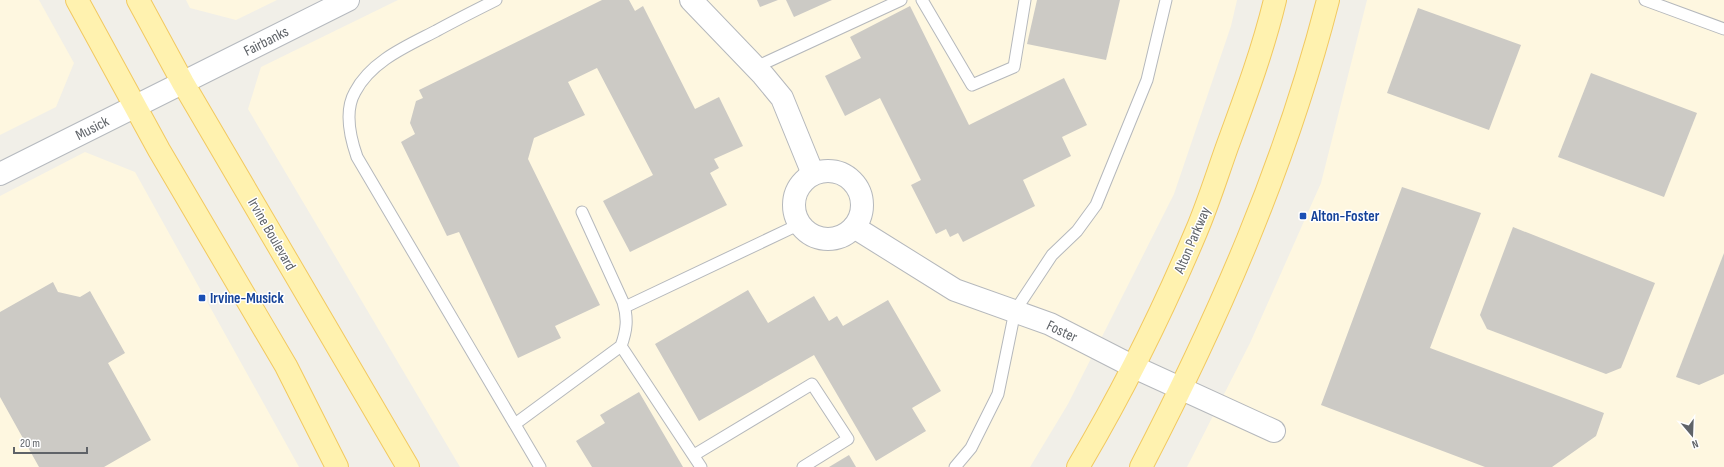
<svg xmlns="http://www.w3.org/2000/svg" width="1724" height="467" font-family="'Sofia Sans Condensed',sans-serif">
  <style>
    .commercial { fill: #fef7e0 }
    .building { fill: #cccac5 }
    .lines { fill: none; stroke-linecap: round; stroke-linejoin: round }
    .lane-casing { stroke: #b5b8bc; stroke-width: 13 }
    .street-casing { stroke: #b5b8bc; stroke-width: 24 }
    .secondary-casing { stroke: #b6babf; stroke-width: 24 }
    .primary-casing { stroke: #f2c960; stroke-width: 24 }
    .lane { stroke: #fff; stroke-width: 11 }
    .street { stroke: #fff; stroke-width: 22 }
    .secondary { stroke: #fff; stroke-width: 22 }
    .primary { stroke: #fff2af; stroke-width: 22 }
    .transit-dot { fill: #1a4fb4; stroke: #fff; stroke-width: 1.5 }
    .labels { text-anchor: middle; stroke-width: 3; stroke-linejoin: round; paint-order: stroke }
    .street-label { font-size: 15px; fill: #5f6368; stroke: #fff }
    .transit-label { font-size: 15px; font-weight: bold; fill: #164399; stroke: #fff; text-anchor: start }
  </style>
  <rect width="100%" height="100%" fill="#f1efe8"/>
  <g class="commercial">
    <path d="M 0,0 L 39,0 L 74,63 L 56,107 L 0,135 Z"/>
    <path d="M 186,0 L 277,0 L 236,20 L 190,8 Z"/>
    <path d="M 398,0 L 1237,0 L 1231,26 L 1174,194 L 1068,404 L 1030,467 L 460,467 L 248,109 L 261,67 Z"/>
    <path d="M 1367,0 L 1724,0 L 1724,467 L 1187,467 L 1250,343 L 1321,183 Z"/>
    <path d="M 85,152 L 135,172 L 299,467 L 0,467 L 0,196 Z"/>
  </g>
  <g class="building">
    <path d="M 602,0 L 629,0 L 635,11 L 643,6 L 695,109 L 719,97 L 743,146 L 714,159 L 719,168 L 710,173 L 727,205 L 630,252 L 603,201 L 653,175 L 597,68 L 568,82 L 585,115 L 534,138 L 528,159 L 600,305 L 555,326 L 561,338 L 518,358 L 459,232 L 447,236 L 401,142 L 415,134 L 410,123 L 416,101 L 423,98 L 419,90 Z"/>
    <path d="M 757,0 L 778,0 L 760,7 Z"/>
    <path d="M 786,0 L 832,0 L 794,17 Z"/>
    <path d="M 1037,0 L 1120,0 L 1106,60 L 1027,44 Z"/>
    <path d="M 910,6 L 969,125 L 1064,78 L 1087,125 L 1062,137 L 1071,156 L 1023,180 L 1035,206 L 963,242 L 958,233 L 950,237 L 946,229 L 936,234 L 911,185 L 921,180 L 880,98 L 845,116 L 825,76 L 861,58 L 850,37 Z"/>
    <path d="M 1418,8 L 1521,45 L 1489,130 L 1387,93 Z"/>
    <path d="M 1591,73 L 1697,113 L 1664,197 L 1558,157 Z"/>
    <path d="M 1402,187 L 1481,213 L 1430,348 L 1604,413 L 1596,436 L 1552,467 L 1485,467 L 1321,405 Z"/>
    <path d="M 1513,227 L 1655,283 L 1621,368 L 1606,374 L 1487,329 L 1480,315 Z"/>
    <path d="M 1724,253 L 1724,374 L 1699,385 L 1676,377 Z"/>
    <path d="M 53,282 L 58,292 L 80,297 L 90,291 L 125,353 L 108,363 L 151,440 L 104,467 L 39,467 L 0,397 L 0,312 Z"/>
    <path d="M 748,290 L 768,323 L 814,296 L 829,321 L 837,316 L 843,326 L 888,300 L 941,391 L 912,408 L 926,431 L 876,461 L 814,355 L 699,421 L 655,344 Z"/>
    <path d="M 639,392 L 683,467 L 592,467 L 576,441 L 605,423 L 600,415 Z"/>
    <path d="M 849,455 L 856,467 L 829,467 Z"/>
  </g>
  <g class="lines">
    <defs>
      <g id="lane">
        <path d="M 496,0 C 476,10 456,20 436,31 C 407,46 371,61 355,92 C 344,111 350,137 357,157 L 540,467"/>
        <path d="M 922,0 L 972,85 L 1014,67 L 1025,0"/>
        <path d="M 1645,0 L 1724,29"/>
        <path d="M 756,67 L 901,0"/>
        <path d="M 625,307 L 800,224"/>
        <path d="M 621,346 L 701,467"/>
        <path d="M 515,424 L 621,346 C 627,330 628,318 623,302 L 582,212"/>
        <path d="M 694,455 L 812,384 L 848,439 L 803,467"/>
        <path d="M 955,467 L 971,448 L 998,394 L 1015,311 L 1052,255 L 1077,231 L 1096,205 L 1147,80 L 1166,0"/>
      </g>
      <g id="street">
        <path d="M 691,0 L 763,75 L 782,98 L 813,174"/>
        <circle cx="828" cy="205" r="34"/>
        <path d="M 854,227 L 955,290 L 1050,324 L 1134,367 L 1274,431"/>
      </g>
      <path id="secondary" d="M 0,174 L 348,0"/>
      <g id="primary">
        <path d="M 77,0 L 159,150 L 286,366 L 337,467"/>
        <path d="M 138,0 L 183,83 L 408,467"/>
        <path d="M 1078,467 C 1123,391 1162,313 1196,232 C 1208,204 1217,175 1227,147 C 1245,98 1263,50 1275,0"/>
        <path d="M 1141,467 C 1219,317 1286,164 1328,0"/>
      </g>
    </defs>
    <use href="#lane" class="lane-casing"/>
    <use href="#street" class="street-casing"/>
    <use href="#secondary" class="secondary-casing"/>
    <use href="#primary" class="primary-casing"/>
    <use href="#lane" class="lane"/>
    <use href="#street" class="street"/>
    <use href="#secondary" class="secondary"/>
    <use href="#primary" class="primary"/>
  </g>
  <g class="transit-dot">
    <rect x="1299" y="212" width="8" height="8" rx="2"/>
    <rect x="198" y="294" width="8" height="8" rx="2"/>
  </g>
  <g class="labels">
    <g class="street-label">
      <text transform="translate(266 41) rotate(-27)" y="5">Fairbanks</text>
      <text transform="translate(92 128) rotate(-27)" y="5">Musick</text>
      <text transform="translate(272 234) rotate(60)" y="5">Irvine Boulevard</text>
      <text transform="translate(1192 240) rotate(-67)" y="5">Alton Parkway</text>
      <text transform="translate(1062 331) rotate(25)" y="5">Foster</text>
    </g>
    <g class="transit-label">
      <text x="1311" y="221">Alton-Foster</text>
      <text x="210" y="303">Irvine-Musick</text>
    </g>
  </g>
  <g transform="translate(1692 435) rotate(161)" stroke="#ffffff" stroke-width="3" paint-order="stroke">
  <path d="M0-3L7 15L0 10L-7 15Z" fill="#5f6368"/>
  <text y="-6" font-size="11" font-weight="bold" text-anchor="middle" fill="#5f6368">N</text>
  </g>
  <path d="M14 447v6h73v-6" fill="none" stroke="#5f6368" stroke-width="2"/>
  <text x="20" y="447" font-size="12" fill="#5f6368" stroke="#ffffff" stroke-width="3" paint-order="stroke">20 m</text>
</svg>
